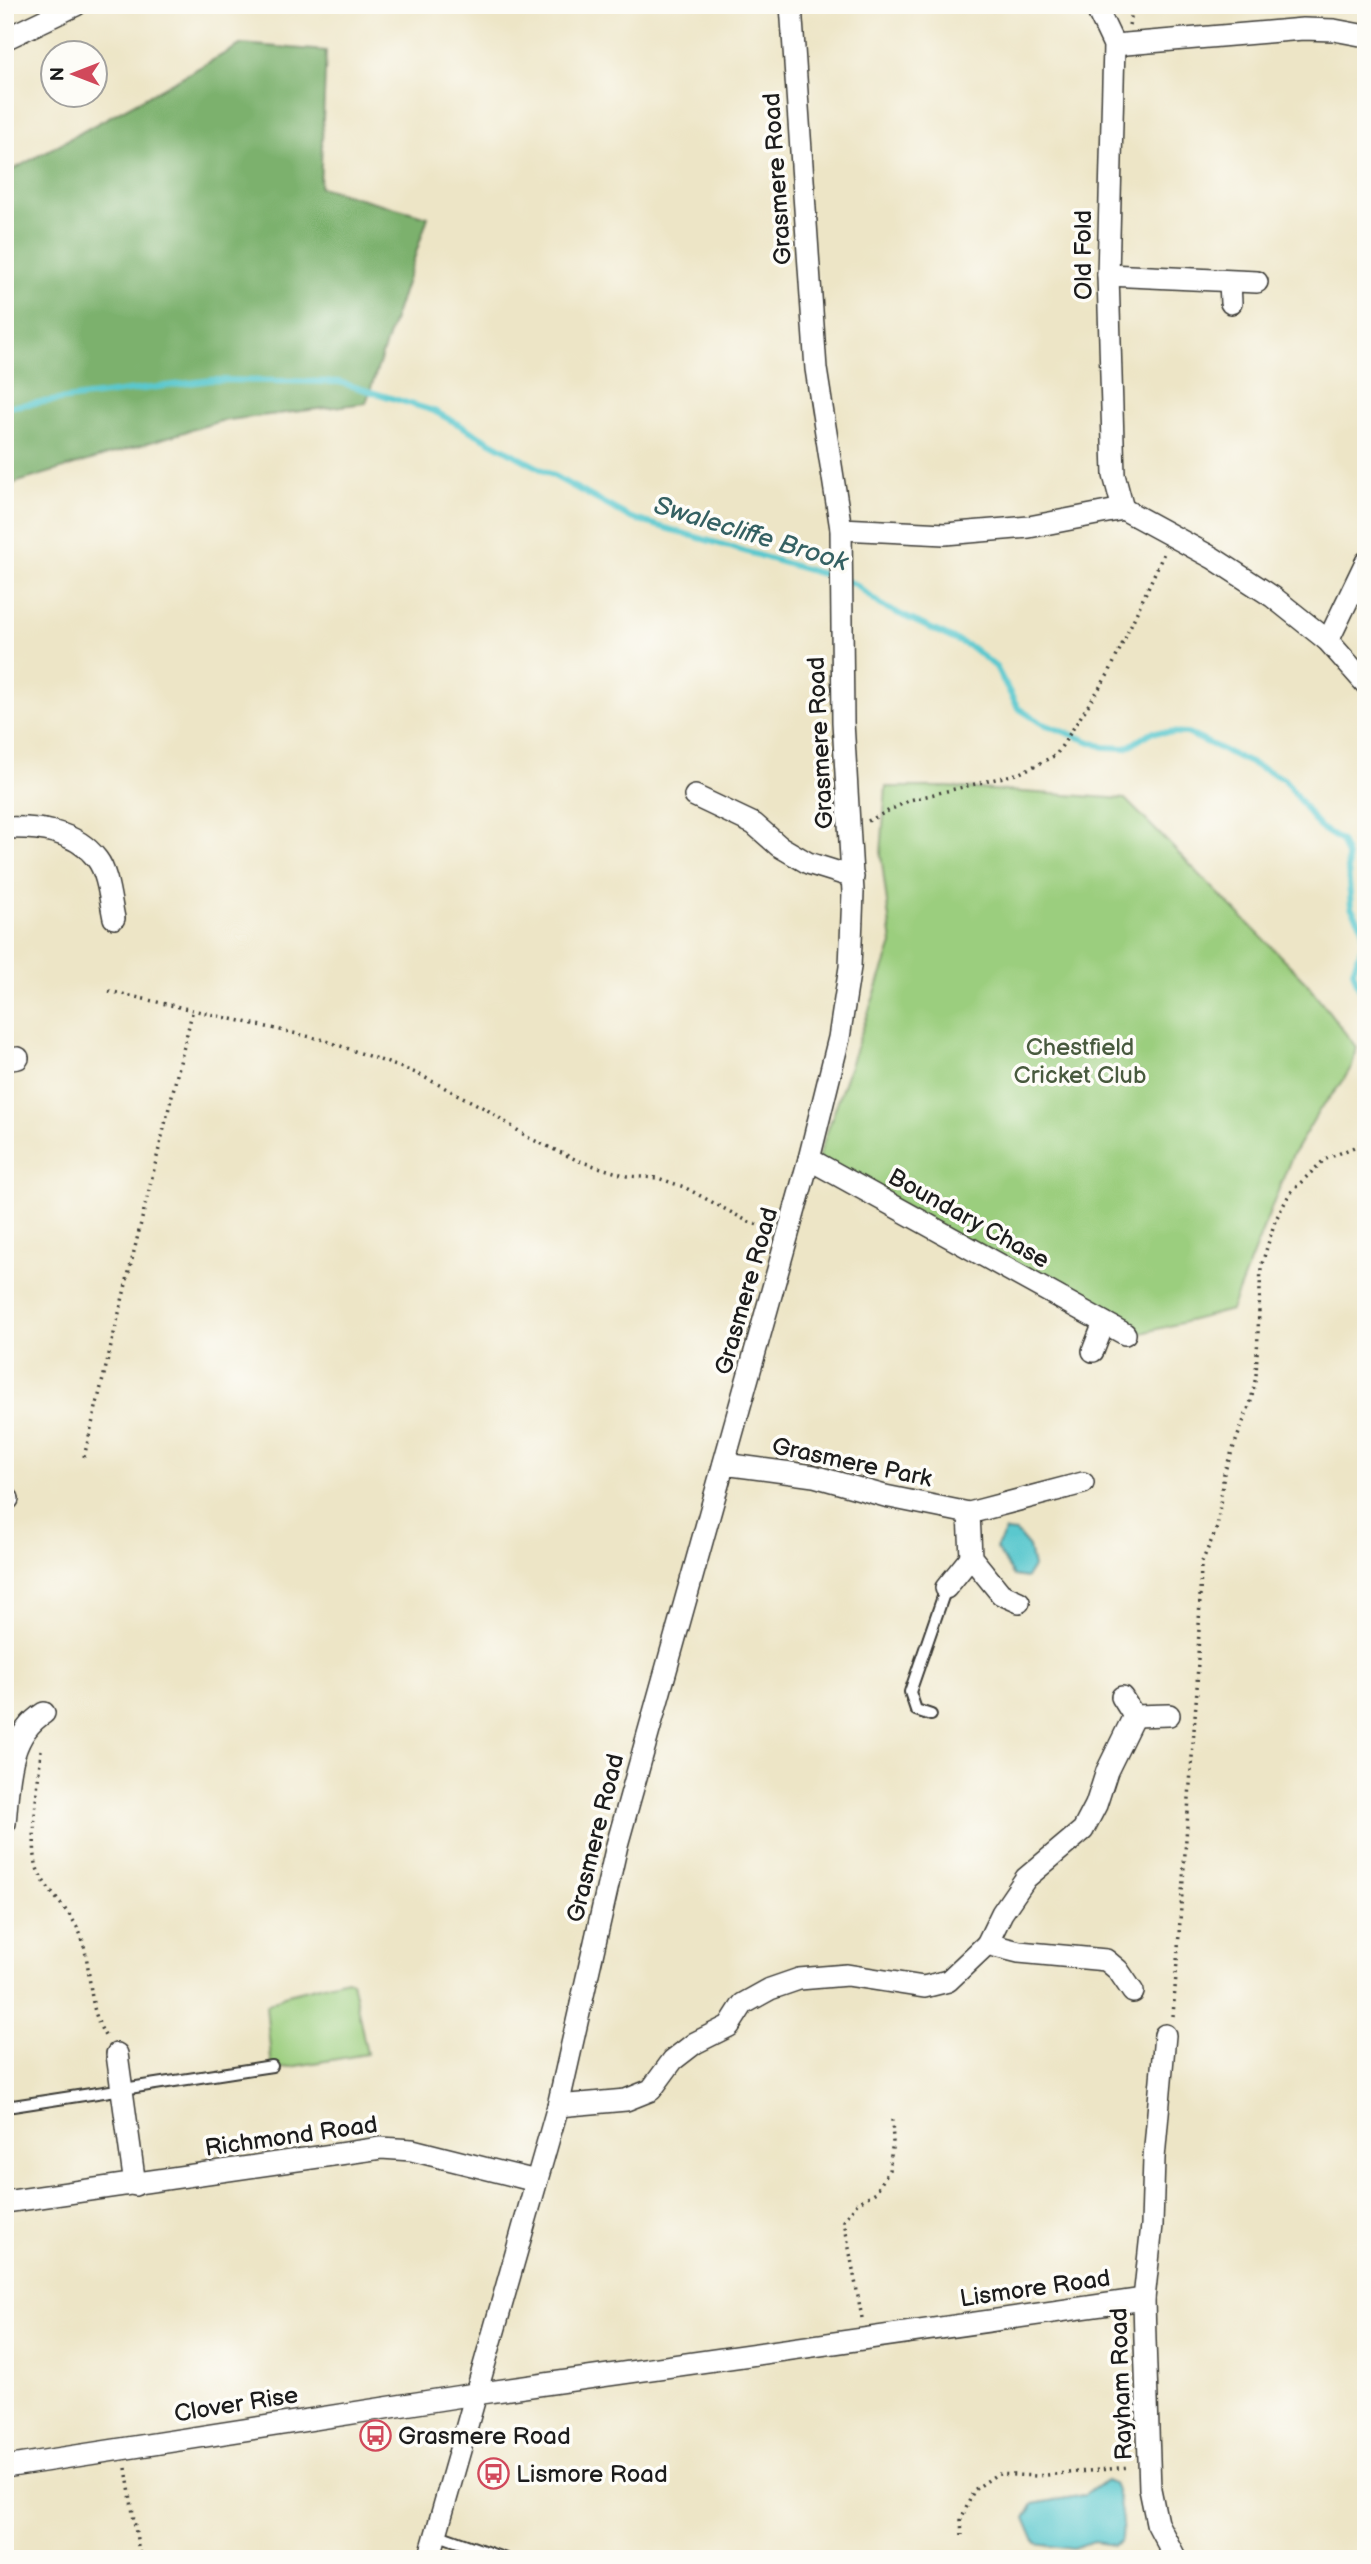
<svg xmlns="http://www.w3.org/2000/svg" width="1371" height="2564" font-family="'Balsamiq Sans',sans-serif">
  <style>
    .green { fill: #9bce7e; stroke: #5c754d; stroke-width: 2 }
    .forest { fill: #7cb16d; stroke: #4c6644; stroke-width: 2 }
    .water { fill: #5ac8ce; stroke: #3b7275; stroke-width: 2 }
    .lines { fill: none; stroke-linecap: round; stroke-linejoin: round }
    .stream { stroke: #5ac8ce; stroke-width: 6 }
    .service-casing { stroke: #3b3a36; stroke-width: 14 }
    .minor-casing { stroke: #3b3a36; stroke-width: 24 }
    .path { stroke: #3b3a36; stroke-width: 3.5; stroke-dasharray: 2 5; stroke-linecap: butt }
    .service { stroke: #fff; stroke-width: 10 }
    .minor { stroke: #fff; stroke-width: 21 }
    .labels { text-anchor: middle; stroke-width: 7; stroke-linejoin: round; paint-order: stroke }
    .street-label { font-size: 24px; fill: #1c1c1c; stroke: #fdfcf7 }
    .park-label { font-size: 24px; fill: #485a3e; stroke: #fdfcf7 }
    .poi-label { font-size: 24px; fill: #1c1c1c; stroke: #fdfcf7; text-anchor: start }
    .water-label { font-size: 26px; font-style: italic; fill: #356163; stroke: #fdfcf7 }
  </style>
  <rect width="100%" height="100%" fill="#fdfcf7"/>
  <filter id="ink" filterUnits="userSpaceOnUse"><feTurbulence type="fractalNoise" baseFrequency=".0143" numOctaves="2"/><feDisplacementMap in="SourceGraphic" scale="14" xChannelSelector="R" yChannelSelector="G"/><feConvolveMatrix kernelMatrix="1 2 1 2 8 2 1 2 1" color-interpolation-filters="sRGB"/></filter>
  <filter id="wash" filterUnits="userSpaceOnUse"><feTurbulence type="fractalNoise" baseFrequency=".00686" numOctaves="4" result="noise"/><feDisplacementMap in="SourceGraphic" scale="28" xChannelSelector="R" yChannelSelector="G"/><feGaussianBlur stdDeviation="1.57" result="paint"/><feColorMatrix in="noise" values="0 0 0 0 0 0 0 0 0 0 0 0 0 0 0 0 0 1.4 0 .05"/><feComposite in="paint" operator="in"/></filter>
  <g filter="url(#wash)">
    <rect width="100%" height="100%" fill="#ede5c6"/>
    <g class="green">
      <path d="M 886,787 L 947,787 L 1125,799 L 1306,982 L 1356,1047 L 1352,1066 L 1341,1084 L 1320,1109 L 1292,1156 L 1231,1310 L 1127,1337 L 818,1158 L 892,944 L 881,854 Z"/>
      <path d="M 347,1979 L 352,1981 L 367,2054 L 272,2070 L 266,2006 L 284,1995 Z"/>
    </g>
    <path class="forest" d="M 242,44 L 326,51 L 320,187 L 428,217 L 366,403 L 221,421 L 5,486 L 5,174 Z"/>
    <g class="water">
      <path d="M 1006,1531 L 1016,1532 L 1029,1547 L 1033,1567 L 1026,1578 L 1014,1576 L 996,1548 Z"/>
      <path d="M 1106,2480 L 1113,2483 C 1119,2494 1125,2531 1121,2542 L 1114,2545 L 1094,2542 L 1073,2549 L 1036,2544 L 1025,2518 L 1033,2504 L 1085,2495 Z"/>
    </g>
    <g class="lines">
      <g class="stream">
        <path d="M 5,407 L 212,380 L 339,382 L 434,411 L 631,518 L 836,578"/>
        <path d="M 846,581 L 855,584 L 882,606 L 971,647 L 996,667 L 1018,708 L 1041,723 L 1104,747 L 1126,748 L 1152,732 L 1187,733 L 1284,779 L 1319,827 L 1341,841 L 1347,856 L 1351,907 L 1363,927 L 1364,941 L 1353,970 L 1359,988 L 1366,987"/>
      </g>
    </g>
  </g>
  <g filter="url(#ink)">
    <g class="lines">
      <defs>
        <g id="service">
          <path d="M 931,1715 L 916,1710 L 910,1692 L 946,1588"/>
          <path d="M 5,2102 L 13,2106 L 272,2066"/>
          <path d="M 436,2534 L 506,2559"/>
        </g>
        <g id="minor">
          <path d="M 1095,5 L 1114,45 L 1108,275 L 1114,475 L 1123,509"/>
          <path d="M 5,39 L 76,5"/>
          <path d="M 1114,45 L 1303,29 L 1334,30 L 1366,36"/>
          <path d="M 1108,275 L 1257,282"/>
          <path d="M 1230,282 L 1231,303"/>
          <path d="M 841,529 L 945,534 L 1029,527 L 1123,509 L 1213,558 L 1273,597 L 1328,641 L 1366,684"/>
          <path d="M 1328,641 L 1366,562"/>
          <path d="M 695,796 L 754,824 L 779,846 L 808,863 L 853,877"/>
          <path d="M 5,828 C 38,827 75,830 97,859 C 108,873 110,900 114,918"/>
          <path d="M 5,1060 L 18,1058"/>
          <path d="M 809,1159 L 1125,1334"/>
          <path d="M 1093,1351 L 1104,1323"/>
          <path d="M 724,1464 L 814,1476 L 885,1496 L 969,1513 L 1083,1483"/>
          <path d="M 5,1499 L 8,1499"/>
          <path d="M 969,1513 L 971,1557 L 1001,1594 L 1019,1602"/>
          <path d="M 946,1588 L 971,1557"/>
          <path d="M 1122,1697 L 1134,1716 L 1169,1715"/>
          <path d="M 5,1823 C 9,1784 7,1736 44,1713"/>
          <path d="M 987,1944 L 1019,1952 L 1106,1960 L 1118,1970 L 1133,1992"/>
          <path d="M 1165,2035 L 1154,2158 L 1152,2225 L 1144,2299 L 1145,2340 L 1150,2489 L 1157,2523 L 1176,2559"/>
          <path d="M 117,2054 L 135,2185"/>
          <path d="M 558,2106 L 626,2100 L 651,2090 L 673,2060 L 695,2043 L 729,2026 L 743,2004 L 770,1989 L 799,1979 L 847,1975 L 924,1987 L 948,1981 L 987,1944 L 1002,1913 L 1026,1878 L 1083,1830 L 1096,1805 L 1107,1771 L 1134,1716"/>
          <path d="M 5,2202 L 381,2148 L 412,2150 L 536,2181"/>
          <path d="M 5,2467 L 475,2394 L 1144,2299"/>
          <path d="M 429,2559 L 558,2106 L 617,1845 L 809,1159 L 839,1038 L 850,967 L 853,892 L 843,722 L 841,529 L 816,369 L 791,5"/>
        </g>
      </defs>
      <use href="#service" class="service-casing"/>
      <use href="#minor" class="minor-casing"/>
      <g class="path">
        <path d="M 1129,25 L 1134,5"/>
        <path d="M 868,821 L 910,800 L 1020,773 L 1056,755 L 1109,673 L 1164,553"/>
        <path d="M 109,991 L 324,1040 L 416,1073 L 486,1109 L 529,1138 L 579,1161 L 627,1176 L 658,1178 L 684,1187 L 749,1222 L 767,1228"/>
        <path d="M 84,1457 L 193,1009"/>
        <path d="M 41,1750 C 39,1777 28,1851 39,1873 C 52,1899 78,1916 84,1946 C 92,1979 88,2009 107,2039"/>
        <path d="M 1173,2016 L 1197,1689 L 1201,1564 L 1217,1528 L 1224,1473 L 1251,1401 L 1256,1376 L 1261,1267 L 1275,1221 L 1290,1193 L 1324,1160 L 1366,1142"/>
        <path d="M 862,2318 L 844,2221 L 857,2203 L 876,2192 L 889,2170 L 893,2141 L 892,2119"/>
        <path d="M 126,2468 L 140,2559"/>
        <path d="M 962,2535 L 961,2520 L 974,2490 L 997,2474 L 1036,2476 L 1130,2467"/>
      </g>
      <use href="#service" class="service"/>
      <use href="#minor" class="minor"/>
    </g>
  </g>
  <defs>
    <symbol id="bus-ring" viewBox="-11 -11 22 22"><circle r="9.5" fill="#fdfcf7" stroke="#d1495b" stroke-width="1.5"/><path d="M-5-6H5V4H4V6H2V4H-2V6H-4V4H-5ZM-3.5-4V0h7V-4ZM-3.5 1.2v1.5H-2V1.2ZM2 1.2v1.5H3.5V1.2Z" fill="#d1495b"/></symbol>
  </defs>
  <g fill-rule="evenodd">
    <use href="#bus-ring" x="358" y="2418" width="35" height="35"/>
    <use href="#bus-ring" x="476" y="2456" width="35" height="35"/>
  </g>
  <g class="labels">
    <g class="street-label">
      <text transform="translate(777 179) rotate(-94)" y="8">Grasmere Road</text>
      <text transform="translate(1083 255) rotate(-90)" y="8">Old Fold</text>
      <text transform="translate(820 743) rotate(-93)" y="8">Grasmere Road</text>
      <text transform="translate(969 1218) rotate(29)" y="8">Boundary Chase</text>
      <text transform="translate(746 1291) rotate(-74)" y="8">Grasmere Road</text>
      <text transform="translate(852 1462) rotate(12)" y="8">Grasmere Park</text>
      <text transform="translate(595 1838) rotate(-76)" y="8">Grasmere Road</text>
      <text transform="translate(291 2136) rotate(-8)" y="8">Richmond Road</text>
      <text transform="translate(1035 2288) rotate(-8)" y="8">Lismore Road</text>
      <text transform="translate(1121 2384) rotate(-92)" y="8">Rayham Road</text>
      <text transform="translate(236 2404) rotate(-9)" y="8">Clover Rise</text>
    </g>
    <g class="park-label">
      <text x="1080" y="1055">Chestfield<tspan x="1080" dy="28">Cricket Club</tspan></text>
    </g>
    <g class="poi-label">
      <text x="398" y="2444">Grasmere Road</text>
      <text x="516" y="2482">Lismore Road</text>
    </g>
    <g class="water-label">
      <text transform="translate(751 533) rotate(17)" y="9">Swalecliffe Brook</text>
    </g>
  </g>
  <rect width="1371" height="2564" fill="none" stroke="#fdfcf7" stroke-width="28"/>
  <g transform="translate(74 74) rotate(270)"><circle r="33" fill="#fdfcf7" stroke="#a3a29f" stroke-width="2"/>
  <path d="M0-5L12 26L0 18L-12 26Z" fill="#d1495b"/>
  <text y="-10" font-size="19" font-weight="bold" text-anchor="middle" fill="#1c1c1c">N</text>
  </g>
</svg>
